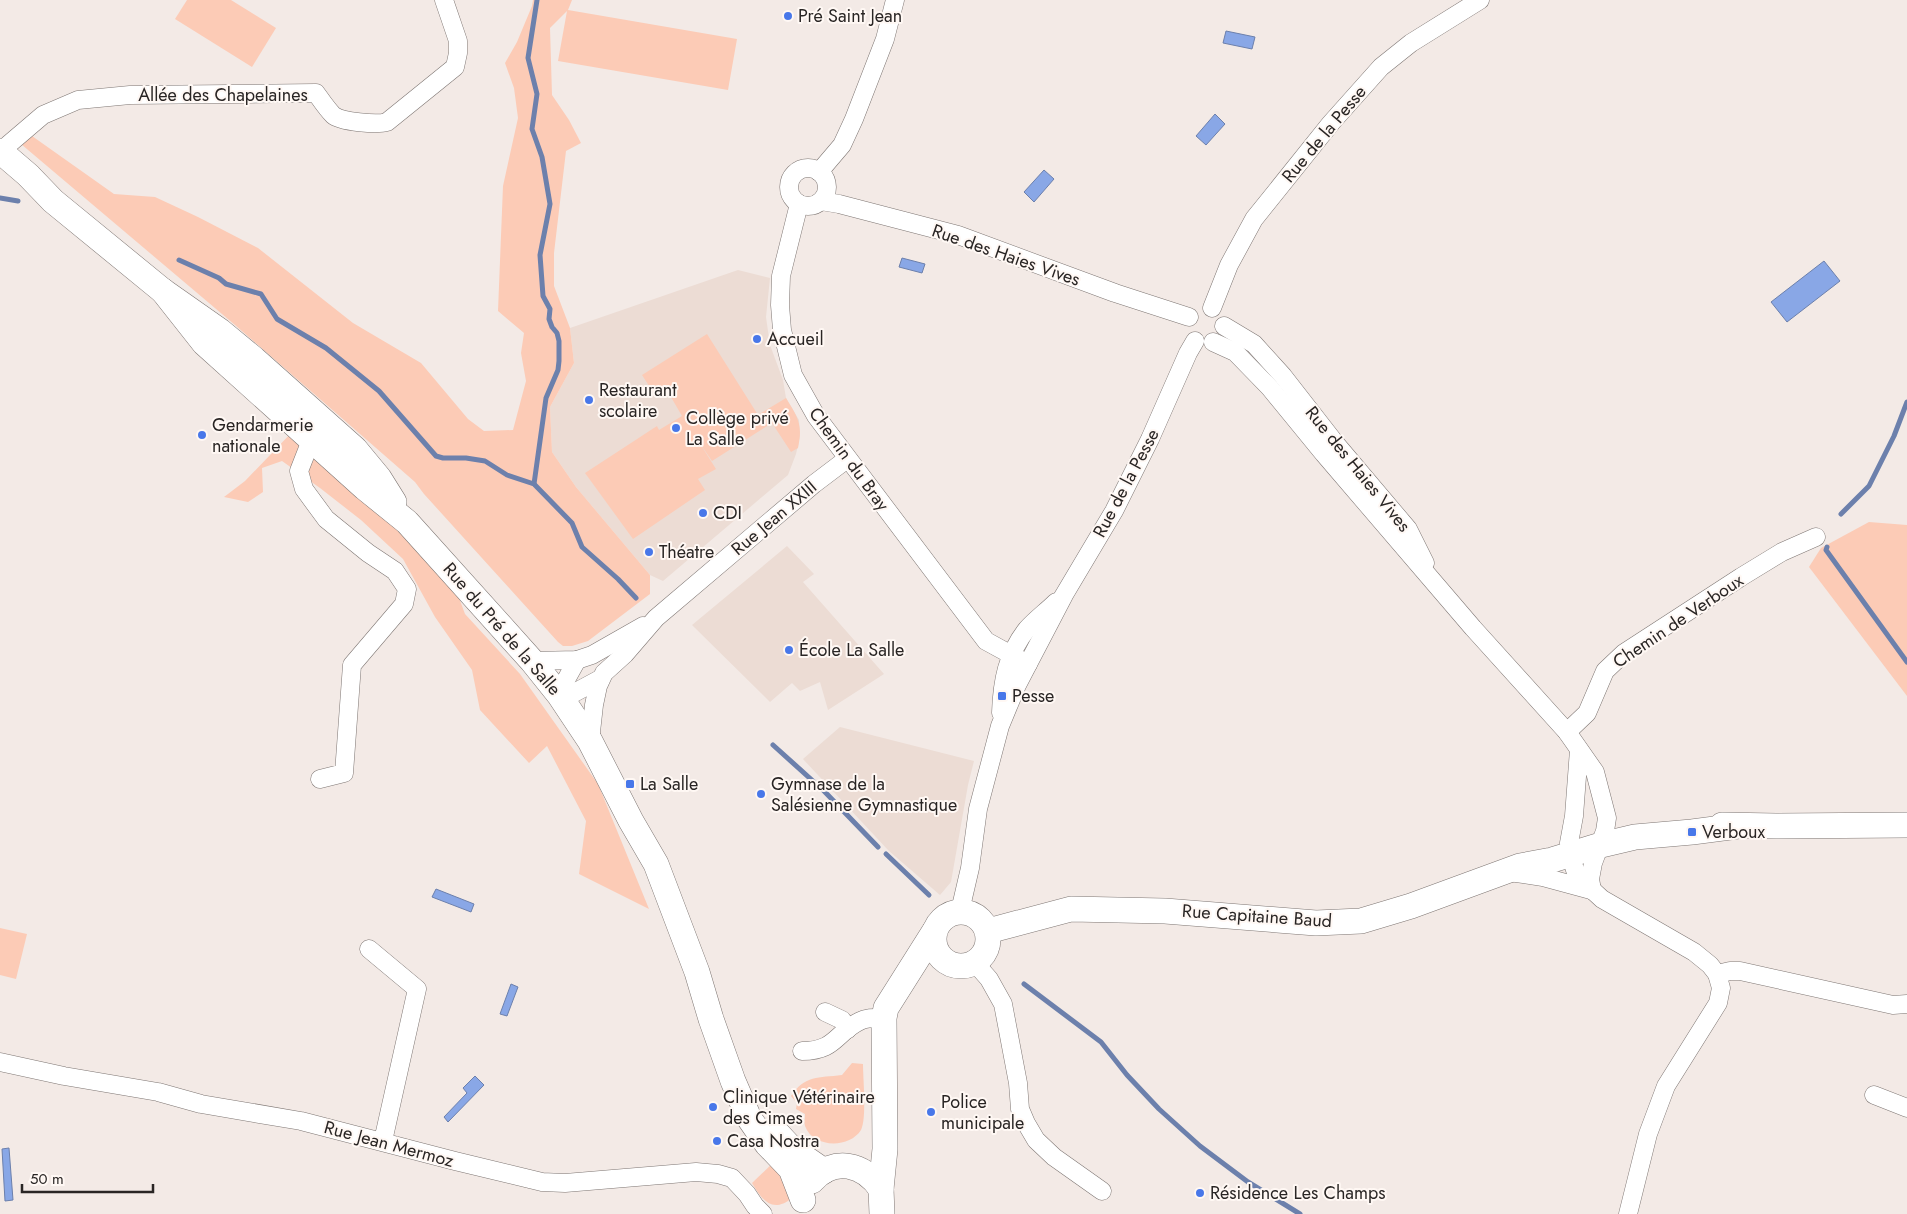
<svg xmlns="http://www.w3.org/2000/svg" width="1907" height="1214" font-family="Jost,sans-serif">
  <style>
    .built { fill: #ecdcd4 }
    .green { fill: #fccbb6 }
    .water { fill: #89a7e6; stroke: #6c80ac }
    .lines { fill: none; stroke-linecap: round; stroke-linejoin: round }
    .stream { stroke: #6c80ac; stroke-width: 5 }
    .street-casing { stroke: #7e7673; stroke-width: 19 }
    .secondary-casing { stroke: #7e7673; stroke-width: 26 }
    .street { stroke: #fff; stroke-width: 18 }
    .secondary { stroke: #fff; stroke-width: 25 }
    .poi-dot { fill: #4877e9; stroke: #fff8f4; stroke-width: 2 }
    .labels { text-anchor: middle; stroke-width: 4; stroke-linejoin: round; paint-order: stroke }
    .poi-label { font-size: 18px; fill: #292524; stroke: #fff8f4; text-anchor: start }
    .street-label { font-size: 18px; fill: #292524; stroke: #fff8f4 }
  </style>
  <rect width="100%" height="100%" fill="#f3eae6"/>
  <g class="built">
    <path d="M 738,270 L 770,278 L 766,317 L 770,345 L 783,380 L 786,398 L 799,420 L 800,436 L 796,454 L 788,475 L 663,581 L 650,575 L 576,487 L 552,452 L 550,407 L 574,363 L 570,328 Z"/>
    <path d="M 787,546 L 814,574 L 803,582 L 884,674 L 828,710 L 820,682 L 800,691 L 792,683 L 770,702 L 692,625 Z"/>
    <path d="M 840,727 L 974,761 L 968,785 L 951,882 L 940,895 L 889,851 L 803,759 Z"/>
  </g>
  <g class="green">
    <path d="M 187,0 L 231,0 L 276,28 L 252,67 L 175,19 Z"/>
    <path d="M 533,0 L 572,0 L 568,10 L 737,39 L 728,90 L 558,61 L 567,11 L 550,28 L 552,95 L 569,120 L 581,143 L 566,151 L 554,253 L 554,286 L 570,328 L 574,363 L 550,407 L 552,452 L 576,487 L 650,575 L 650,594 L 588,641 L 572,646 L 563,646 L 558,642 L 424,494 L 415,482 L 235,325 L 21,144 L 32,136 L 114,194 L 155,197 L 198,217 L 258,248 L 353,323 L 421,363 L 468,419 L 484,431 L 513,430 L 526,381 L 521,353 L 524,333 L 498,311 L 503,186 L 518,118 L 514,88 L 505,63 L 517,42 L 532,6 Z"/>
    <path d="M 707,334 L 758,415 L 786,398 C 798,418 803,424 798,448 L 791,452 L 772,423 L 712,461 L 699,442 L 716,469 L 698,479 L 705,490 L 633,539 L 585,473 L 657,426 L 659,430 L 682,416 L 664,385 L 653,392 L 642,375 Z"/>
    <path d="M 294,430 L 452,579 L 465,614 L 520,674 L 598,784 L 649,909 L 579,874 L 586,821 L 547,746 L 529,763 L 480,710 L 472,670 L 435,617 L 403,559 L 361,520 L 320,488 L 282,461 L 262,468 L 263,492 L 248,502 L 224,497 L 245,481 Z"/>
    <path d="M 1869,522 L 1907,525 L 1907,696 L 1809,567 L 1821,548 Z"/>
    <path d="M 0,928 L 27,934 L 16,979 L 0,975 Z"/>
    <path d="M 852,1063 L 863,1064 C 863,1078 867,1119 861,1130 C 849,1149 813,1148 805,1126 C 804,1123 805,1118 805,1114 L 796,1109 L 797,1103 L 791,1096 C 805,1075 818,1078 842,1075 Z"/>
    <path d="M 775,1161 L 792,1198 C 772,1214 762,1200 752,1183 Z"/>
  </g>
  <g class="water">
    <path d="M 1226,31 L 1255,37 L 1252,49 L 1223,43 Z"/>
    <path d="M 1215,114 L 1225,124 L 1206,145 L 1196,136 Z"/>
    <path d="M 1044,170 L 1054,179 L 1034,202 L 1024,192 Z"/>
    <path d="M 902,258 L 925,264 L 922,273 L 899,267 Z"/>
    <path d="M 1824,261 L 1840,281 L 1787,322 L 1771,302 Z"/>
    <path d="M 436,889 L 474,904 L 471,912 L 432,897 Z"/>
    <path d="M 511,984 L 518,987 L 507,1016 L 500,1014 Z"/>
    <path d="M 475,1076 L 484,1085 L 448,1122 L 444,1117 L 467,1093 L 463,1088 Z"/>
    <path d="M 9,1148 L 13,1200 L 5,1201 L 2,1149 Z"/>
  </g>
  <g class="lines">
    <g class="stream">
      <path d="M 0,198 L 18,201"/>
      <path d="M 179,260 L 219,278 L 226,284 L 261,294 L 277,319 L 326,348 L 379,391 L 436,456 L 443,458 L 466,458 L 485,461 L 507,475 L 534,484 L 572,523 L 582,547 L 618,579 L 636,598"/>
      <path d="M 534,484 L 546,398 L 558,370 L 559,361 L 559,341 L 557,333 L 552,327 L 549,319 L 550,309 L 543,296 L 540,255 L 550,204 L 542,157 L 532,129 L 537,94 L 528,58 L 537,0"/>
      <path d="M 1841,514 L 1869,486 L 1894,436 L 1907,402"/>
      <path d="M 1827,547 L 1826,550 L 1907,662"/>
      <path d="M 773,745 L 824,791 L 878,847"/>
      <path d="M 886,854 L 929,895"/>
      <path d="M 1024,984 L 1101,1042 L 1127,1075 L 1159,1109 L 1200,1146 L 1248,1182 L 1300,1214"/>
    </g>
    <defs>
      <g id="street">
        <path d="M 0,155 L 9,144 L 43,115 L 78,100 L 130,95 L 316,93 C 321,100 327,109 333,115 C 341,122 377,125 387,122 L 455,67 L 458,53 L 458,41 L 444,0"/>
        <circle cx="808" cy="187" r="19"/>
        <path d="M 819,172 L 842,145 L 854,119 L 885,39 L 895,0"/>
        <path d="M 821,201 L 839,204 L 958,235 L 1115,293 L 1189,317"/>
        <path d="M 799,204 L 781,276 L 780,305 L 782,330 L 793,375 L 816,416 L 986,641 L 1028,664"/>
        <path d="M 1212,308 L 1229,265 L 1254,219 L 1331,123 L 1381,67 L 1411,43 L 1480,0"/>
        <path d="M 1224,326 L 1254,344 L 1283,376 L 1336,444 L 1408,529 L 1425,563"/>
        <path d="M 1213,342 L 1235,352 L 1270,388 L 1324,454 L 1473,628 L 1567,732 L 1595,772 L 1607,818 L 1605,831 L 1593,863 L 1590,879 L 1592,890"/>
        <path d="M 320,432 L 308,448 L 299,471 L 304,489 L 326,519 L 368,553 L 395,571 L 407,589 L 404,604 L 352,665 L 344,773 L 320,779"/>
        <path d="M 532,661 L 577,660 L 592,655 L 643,626"/>
        <path d="M 560,696 L 574,693 L 600,679"/>
        <path d="M 560,696 L 567,678 L 577,660"/>
        <path d="M 1001,713 C 1002,682 1007,654 1027,629 C 1036,619 1047,611 1056,602"/>
        <path d="M 1567,732 L 1587,713 L 1605,671 L 1624,653 L 1741,577 L 1782,552 L 1816,537"/>
        <path d="M 590,741 L 594,705 L 598,686 L 604,673 L 625,654 L 656,618 L 814,484 L 847,459"/>
        <path d="M 1579,750 L 1574,816 L 1569,843 L 1570,854 L 1577,876 L 1602,899 L 1694,952 L 1710,965 L 1717,974 L 1721,988 L 1718,1003 L 1666,1086 L 1648,1134 L 1628,1214"/>
        <path d="M 1509,872 L 1543,877 L 1591,890"/>
        <path d="M 960,911 L 970,868 L 978,809 L 1000,726 L 1017,685 L 1064,595 L 1114,511 L 1150,439 L 1188,353 L 1195,341"/>
        <path d="M 369,949 L 417,989 L 383,1141"/>
        <path d="M 975,963 L 989,979 L 1003,1004 L 1018,1083 L 1020,1109 L 1026,1123 L 1036,1140 L 1054,1157 L 1102,1191"/>
        <path d="M 1717,974 L 1730,971 L 1740,971 L 1893,1005 L 1907,1004"/>
        <path d="M 825,1012 L 842,1020 L 848,1029"/>
        <path d="M 802,1051 C 836,1051 835,1033 860,1021 C 867,1017 876,1018 884,1018"/>
        <path d="M 0,1062 L 64,1076 L 158,1092 L 201,1104 L 301,1121 L 455,1161 L 542,1182 L 565,1183 L 696,1172 L 718,1174 L 732,1178 L 747,1194 L 755,1206 L 763,1214"/>
        <path d="M 1874,1095 L 1907,1108"/>
      </g>
      <g id="secondary">
        <path d="M 0,151 L 28,175 L 53,201 L 163,291 L 220,331 L 254,359 L 355,449 L 379,478 L 394,502"/>
        <path d="M 163,291 L 204,343 L 365,488 L 407,522 L 532,661 L 560,696 L 590,741 L 631,821 L 656,864 L 697,972 L 711,1019 L 733,1081 L 749,1118 L 767,1144 L 791,1169 L 803,1200"/>
        <path d="M 1722,825 L 1776,826 L 1907,825"/>
        <circle cx="961" cy="939" r="27"/>
        <path d="M 988,931 L 1071,909 L 1165,911 L 1316,923 L 1361,921 L 1411,906 L 1520,866 L 1552,860 L 1601,845 L 1635,837 L 1692,832 L 1738,826"/>
        <path d="M 779,1135 L 792,1149 L 824,1171"/>
        <path d="M 812,1181 C 834,1156 864,1164 881,1189"/>
        <path d="M 882,1214 L 881,1189 L 885,1149 L 884,1018 L 886,1008 L 934,932"/>
      </g>
    </defs>
    <use href="#street" class="street-casing"/>
    <use href="#secondary" class="secondary-casing"/>
    <use href="#street" class="street"/>
    <use href="#secondary" class="secondary"/>
  </g>
  <g class="poi-dot">
    <circle cx="788" cy="16" r="5"/>
    <circle cx="757" cy="339" r="5"/>
    <circle cx="589" cy="400" r="5"/>
    <circle cx="676" cy="428" r="5"/>
    <circle cx="202" cy="435" r="5"/>
    <circle cx="703" cy="513" r="5"/>
    <circle cx="649" cy="552" r="5"/>
    <circle cx="789" cy="650" r="5"/>
    <rect x="997" y="691" width="10" height="10" rx="2.5"/>
    <rect x="625" y="779" width="10" height="10" rx="2.5"/>
    <circle cx="761" cy="794" r="5"/>
    <rect x="1687" y="827" width="10" height="10" rx="2.5"/>
    <circle cx="713" cy="1107" r="5"/>
    <circle cx="931" cy="1112" r="5"/>
    <circle cx="717" cy="1141" r="5"/>
    <circle cx="1200" cy="1193" r="5"/>
  </g>
  <g class="labels">
    <g class="poi-label">
      <text x="798" y="22">Pré Saint Jean</text>
      <text x="767" y="345">Accueil</text>
      <text x="599" y="396">Restaurant<tspan x="599" dy="21">scolaire</tspan></text>
      <text x="686" y="424">Collège privé<tspan x="686" dy="21">La Salle</tspan></text>
      <text x="212" y="431">Gendarmerie<tspan x="212" dy="21">nationale</tspan></text>
      <text x="713" y="519">CDI</text>
      <text x="659" y="558">Théatre</text>
      <text x="799" y="656">École La Salle</text>
      <text x="1012" y="702">Pesse</text>
      <text x="640" y="790">La Salle</text>
      <text x="771" y="790">Gymnase de la<tspan x="771" dy="21">Salésienne Gymnastique</tspan></text>
      <text x="1702" y="838">Verboux</text>
      <text x="723" y="1103">Clinique Vétérinaire<tspan x="723" dy="21">des Cimes</tspan></text>
      <text x="941" y="1108">Police<tspan x="941" dy="21">municipale</tspan></text>
      <text x="727" y="1147">Casa Nostra</text>
      <text x="1210" y="1199">Résidence Les Champs</text>
    </g>
    <g class="street-label">
      <text x="223" y="101">Allée des Chapelaines</text>
      <text transform="translate(1324 134) rotate(-50)" y="6">Rue de la Pesse</text>
      <text transform="translate(1006 255) rotate(19)" y="6">Rue des Haies Vives</text>
      <text transform="translate(849 459) rotate(54)" y="6">Chemin du Bray</text>
      <text transform="translate(1358 469) rotate(51)" y="6">Rue des Haies Vives</text>
      <text transform="translate(1126 483) rotate(-62)" y="6">Rue de la Pesse</text>
      <text transform="translate(774 518) rotate(-40)" y="6">Rue Jean XXIII</text>
      <text transform="translate(1678 621) rotate(-34)" y="6">Chemin de Verboux</text>
      <text transform="translate(502 629) rotate(49)" y="6">Rue du Pré de la Salle</text>
      <text transform="translate(1257 916) rotate(4)" y="6">Rue Capitaine Baud</text>
      <text transform="translate(389 1144) rotate(15)" y="6">Rue Jean Mermoz</text>
    </g>
  </g>
  <path d="M22 1184v8h131v-8" fill="none" stroke="#292524" stroke-width="2.5"/>
  <text x="30" y="1184" font-size="15" fill="#292524" stroke="#fff8f4" stroke-width="4" paint-order="stroke">50 m</text>
</svg>
